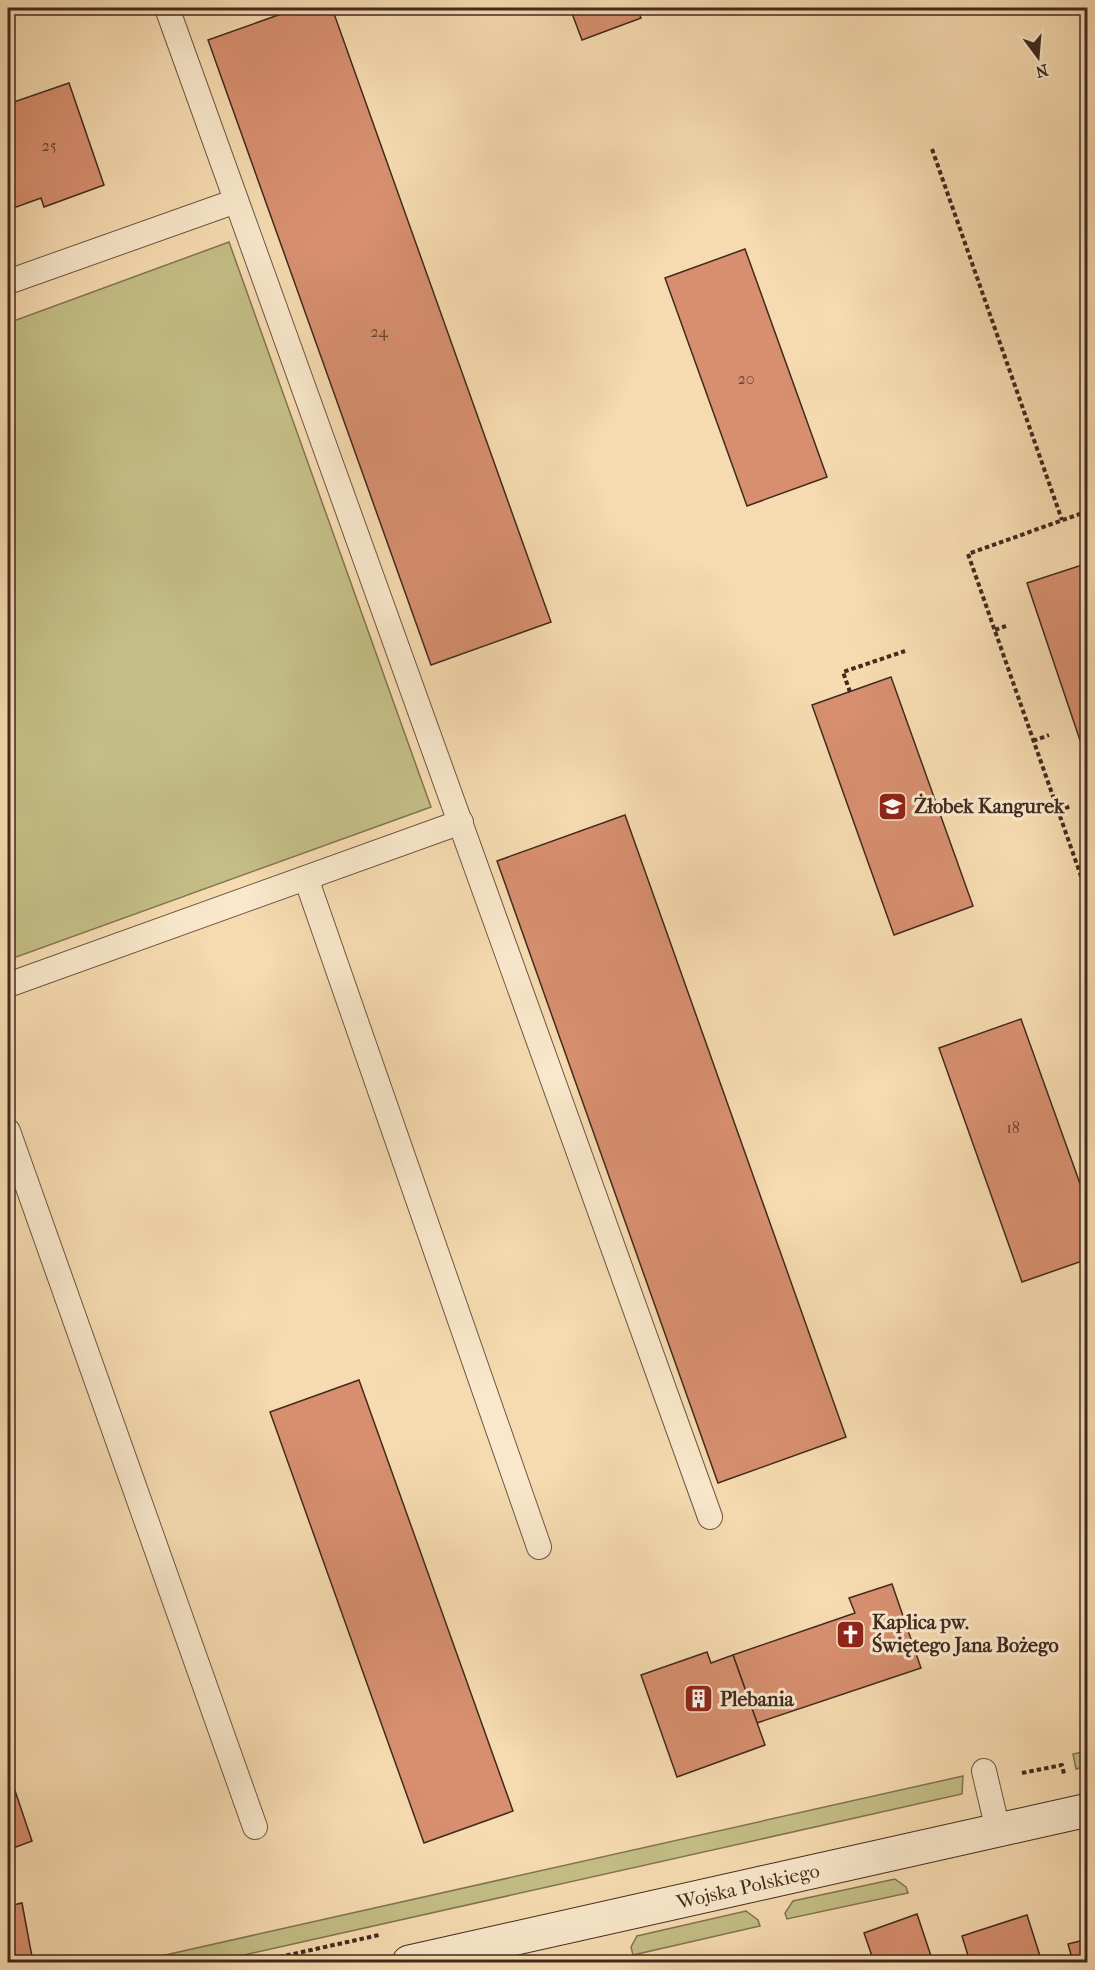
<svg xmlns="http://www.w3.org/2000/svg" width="1095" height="1970" font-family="'IM FELL French Canon',serif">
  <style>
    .green { fill: #c4be86; stroke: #827452; stroke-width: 1.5 }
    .building { fill: #d78f6f; stroke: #412a1f; stroke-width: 1.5 }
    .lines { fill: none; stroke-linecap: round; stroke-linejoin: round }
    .lane-casing { stroke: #6e5643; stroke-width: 26 }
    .secondary-casing { stroke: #412a1f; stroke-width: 35 }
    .path { stroke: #412a1f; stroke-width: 4; stroke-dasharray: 4.5 3; stroke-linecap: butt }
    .lane { stroke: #f9e8cc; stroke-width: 24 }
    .secondary { stroke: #f9e8cc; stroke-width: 33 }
    .labels { text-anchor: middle; stroke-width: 6; stroke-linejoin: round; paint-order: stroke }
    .number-label { font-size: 16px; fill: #664333 }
    .poi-label { font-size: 20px; font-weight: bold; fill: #412a1f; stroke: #f9e8cc; text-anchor: start }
    .street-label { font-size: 20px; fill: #412a1f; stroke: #f9e8cc }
  </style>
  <rect width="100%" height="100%" fill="#f6dbb0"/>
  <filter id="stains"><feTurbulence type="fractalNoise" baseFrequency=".00333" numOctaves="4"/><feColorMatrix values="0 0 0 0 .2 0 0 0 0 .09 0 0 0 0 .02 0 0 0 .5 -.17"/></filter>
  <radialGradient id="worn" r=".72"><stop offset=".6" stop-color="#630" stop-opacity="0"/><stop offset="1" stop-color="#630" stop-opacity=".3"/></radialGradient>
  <g class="green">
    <path d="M 229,242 L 431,807 L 8,960 L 8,323 Z"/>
    <path d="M 1087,1751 L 1087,1766 L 1076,1769 L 1073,1754 Z"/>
    <path d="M 963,1776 L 962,1794 L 213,1962 L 134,1962 Z"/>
    <path d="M 895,1879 L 906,1887 L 908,1893 L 787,1919 L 785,1913 L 793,1901 Z"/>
    <path d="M 746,1911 L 758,1920 L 760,1926 L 633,1955 L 631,1947 L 637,1936 Z"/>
  </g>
  <g class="building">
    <path d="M 298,8 L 332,8 L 551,622 L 431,665 L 208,40 Z"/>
    <path d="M 570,8 L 637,8 L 641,18 L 582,40 Z"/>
    <path d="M 69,83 L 104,185 L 44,207 L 41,198 L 8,210 L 8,104 Z"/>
    <path d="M 745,249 L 827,477 L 747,506 L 665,278 Z"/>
    <path d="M 1088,563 L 1088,764 L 1027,583 Z"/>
    <path d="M 891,677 L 973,906 L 894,935 L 812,705 Z"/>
    <path d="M 625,815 L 846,1437 L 718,1483 L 497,861 Z"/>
    <path d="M 1021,1019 L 1088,1206 L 1088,1259 L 1022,1282 L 939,1048 Z"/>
    <path d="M 359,1380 L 513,1811 L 424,1843 L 270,1412 Z"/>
    <path d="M 892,1584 L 921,1668 L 757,1723 L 733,1655 L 855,1613 L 849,1598 Z"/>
    <path d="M 707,1652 L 711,1663 L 733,1655 L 765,1745 L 677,1777 L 641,1675 Z"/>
    <path d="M 8,1770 L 32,1841 L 8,1850 Z"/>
    <path d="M 22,1903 L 33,1962 L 8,1962 L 8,1906 Z"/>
    <path d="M 917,1914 L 933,1962 L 874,1962 L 864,1933 Z"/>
    <path d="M 1027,1915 L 1040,1956 L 1020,1962 L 970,1962 L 962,1936 Z"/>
    <path d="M 1088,1939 L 1088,1962 L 1073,1962 L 1068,1944 Z"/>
  </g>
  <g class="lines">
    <defs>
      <g id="lane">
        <path d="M 167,8 L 710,1517"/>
        <path d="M 8,282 L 236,201"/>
        <path d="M 306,878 L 539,1547"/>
        <path d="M 8,985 L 461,822"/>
        <path d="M 8,1131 L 255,1827"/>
        <path d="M 984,1771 L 998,1830"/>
      </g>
      <path id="secondary" d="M 409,1962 L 1088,1810"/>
    </defs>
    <use href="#lane" class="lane-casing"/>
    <use href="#secondary" class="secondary-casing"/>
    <g class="path">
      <path d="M 932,149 L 1062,520"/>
      <path d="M 1088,511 L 968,554 L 1088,896"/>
      <path d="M 995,630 L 1006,626"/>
      <path d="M 850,692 L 843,672 L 905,651"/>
      <path d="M 1033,741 L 1049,735"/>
      <path d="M 1058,811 L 1071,806"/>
      <path d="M 1022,1773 L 1062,1765 L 1064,1774"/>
      <path d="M 257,1962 L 379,1935"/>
    </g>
    <use href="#lane" class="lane"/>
    <use href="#secondary" class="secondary"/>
  </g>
  <defs>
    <symbol id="school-square" viewBox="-11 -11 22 22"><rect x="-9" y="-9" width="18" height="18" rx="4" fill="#8f2418" stroke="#f9e8cc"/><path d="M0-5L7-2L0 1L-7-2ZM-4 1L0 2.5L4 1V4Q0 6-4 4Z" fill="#fff"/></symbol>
    <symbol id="church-square" viewBox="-11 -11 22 22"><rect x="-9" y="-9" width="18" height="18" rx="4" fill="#8f2418" stroke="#f9e8cc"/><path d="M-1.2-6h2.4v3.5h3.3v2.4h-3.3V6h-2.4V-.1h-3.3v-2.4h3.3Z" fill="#fff"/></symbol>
    <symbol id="building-square" viewBox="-11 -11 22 22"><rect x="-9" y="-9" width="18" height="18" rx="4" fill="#8f2418" stroke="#f9e8cc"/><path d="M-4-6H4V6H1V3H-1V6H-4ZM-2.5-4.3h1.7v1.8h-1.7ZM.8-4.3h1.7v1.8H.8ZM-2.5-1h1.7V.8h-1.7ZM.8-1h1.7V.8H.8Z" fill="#fff"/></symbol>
  </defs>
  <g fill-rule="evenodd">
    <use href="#school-square" x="876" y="790" width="33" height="33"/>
    <use href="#church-square" x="834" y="1618" width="33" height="33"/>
    <use href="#building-square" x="682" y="1682" width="33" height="33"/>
  </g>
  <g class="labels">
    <g class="number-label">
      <text x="49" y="151">25</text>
      <text x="379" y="337">24</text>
      <text x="746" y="384">20</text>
      <text x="1013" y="1133">18</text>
    </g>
    <g class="poi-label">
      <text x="914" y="813">Żłobek Kangurek</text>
      <text x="872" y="1629">Kaplica pw.<tspan x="872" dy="23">Świętego Jana Bożego</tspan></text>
      <text x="720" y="1706">Plebania</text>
    </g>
    <g class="street-label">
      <text transform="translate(748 1886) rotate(-13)" y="7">Wojska Polskiego</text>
    </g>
  </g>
  <rect width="1095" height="1970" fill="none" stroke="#f6dbb0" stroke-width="30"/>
  <rect x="9" y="9" width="1077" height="1952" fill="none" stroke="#412a1f" stroke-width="3"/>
  <rect x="15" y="15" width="1065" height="1940" fill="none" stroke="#412a1f" stroke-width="1.5"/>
  <g transform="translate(1038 57) rotate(164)" stroke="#f9e8cc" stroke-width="4.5" paint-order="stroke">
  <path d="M0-4.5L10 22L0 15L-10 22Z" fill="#412a1f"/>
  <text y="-9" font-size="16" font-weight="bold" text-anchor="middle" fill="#412a1f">N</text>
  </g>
  <rect width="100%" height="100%" filter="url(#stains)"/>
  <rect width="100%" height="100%" fill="url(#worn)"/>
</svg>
